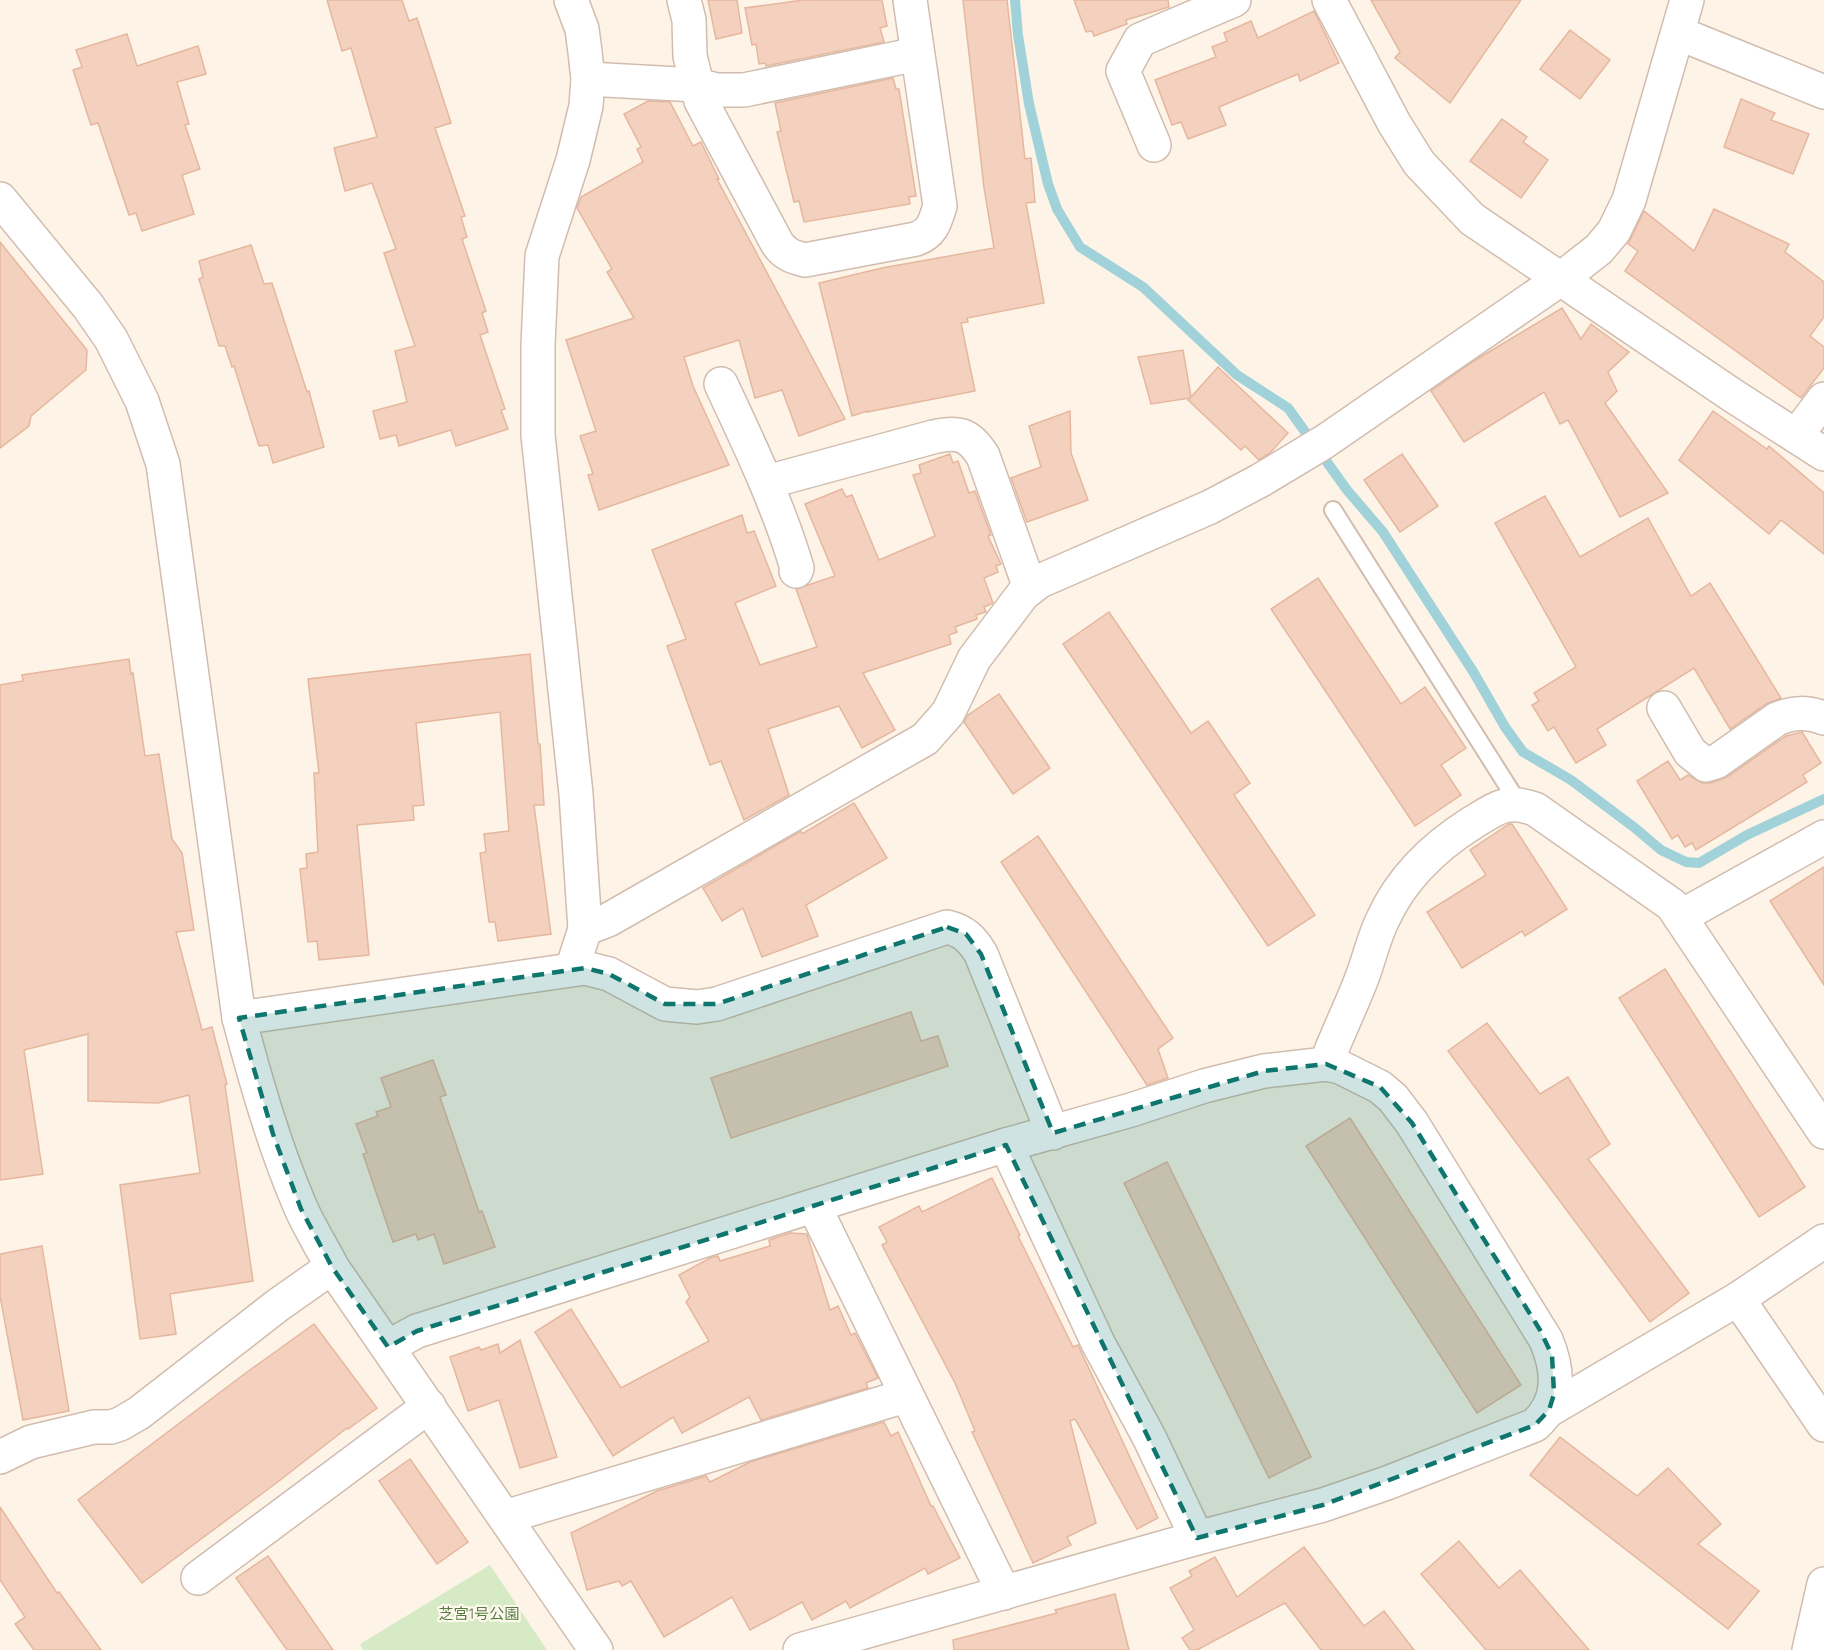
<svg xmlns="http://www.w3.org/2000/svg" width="1824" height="1650" font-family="Quicksand,'Noto Sans JP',sans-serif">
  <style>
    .green { fill: #d6ebc5 }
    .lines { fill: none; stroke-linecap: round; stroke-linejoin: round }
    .stream { stroke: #a1d2d9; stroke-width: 10 }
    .building { fill: #f3d1be; stroke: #e6b79e; stroke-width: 1.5 }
    .service-casing { stroke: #d1bdaf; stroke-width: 20 }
    .minor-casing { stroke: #d1bdaf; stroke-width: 36 }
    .tertiary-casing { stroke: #d1bdaf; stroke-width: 36 }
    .service { stroke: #fff; stroke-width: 16 }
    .minor { stroke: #fff; stroke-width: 33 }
    .tertiary { stroke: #fff; stroke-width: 33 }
    .marked { fill: #0f766e; fill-opacity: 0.2; stroke: #0f766e; stroke-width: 4.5; stroke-dasharray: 12 8; stroke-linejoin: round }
    .labels { text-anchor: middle; stroke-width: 4.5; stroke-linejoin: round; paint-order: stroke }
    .park-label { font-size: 15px; fill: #557d42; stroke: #fff8ee }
  </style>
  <rect width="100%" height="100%" fill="#fdf4e7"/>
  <path class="green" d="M 490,1565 L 547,1650 L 363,1650 L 360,1644 Z"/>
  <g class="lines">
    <path class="stream" d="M 1015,0 L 1018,35 L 1029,104 L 1048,184 L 1057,209 L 1080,247 L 1143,287 L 1237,375 L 1288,408 L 1347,490 L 1383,532 L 1474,673 L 1505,727 L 1523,752 L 1571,780 L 1635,828 L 1661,850 L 1686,862 L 1699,863 L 1747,835 L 1824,799"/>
  </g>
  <g class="building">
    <path d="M 327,0 L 402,0 L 409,21 L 417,18 L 451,123 L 435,128 L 465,216 L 461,217 L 467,237 L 462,239 L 486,311 L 482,313 L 488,332 L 480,335 L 505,409 L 501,410 L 508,429 L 456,446 L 451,430 L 399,446 L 396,435 L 380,439 L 373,411 L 407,402 L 395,351 L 415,346 L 384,253 L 396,249 L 372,183 L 345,191 L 334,148 L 377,137 L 351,48 L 342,51 Z"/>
    <path d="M 708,0 L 737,0 L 742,33 L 716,39 Z"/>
    <path d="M 803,0 L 882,0 L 887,26 L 880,28 L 884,42 L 766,66 L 765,63 L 759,64 L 756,44 L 752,45 L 745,8 Z"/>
    <path d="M 963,0 L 1007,0 L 1025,159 L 1031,158 L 1035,202 L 1026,203 L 1044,303 L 967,318 L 968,322 L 961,323 L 975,391 L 867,412 L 867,411 L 852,416 L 819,283 L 882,268 L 994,248 L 984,188 Z"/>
    <path d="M 1074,0 L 1168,0 L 1169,7 L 1126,20 L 1127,24 L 1094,36 L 1092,31 L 1086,32 Z"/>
    <path d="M 1371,0 L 1521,0 L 1450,103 L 1395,58 L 1400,52 Z"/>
    <path d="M 1314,11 L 1339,63 L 1300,81 L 1298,74 L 1219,107 L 1226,125 L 1188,139 L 1181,122 L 1172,125 L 1155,80 L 1216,57 L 1212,47 L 1227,41 L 1224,33 L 1251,21 L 1258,38 Z"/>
    <path d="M 1570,30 L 1610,60 L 1580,99 L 1540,69 Z"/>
    <path d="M 127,34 L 137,66 L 198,46 L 206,74 L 177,82 L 189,124 L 185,125 L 200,169 L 182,175 L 194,214 L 142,231 L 136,213 L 129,215 L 98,123 L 91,125 L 73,70 L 82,67 L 76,50 Z"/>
    <path d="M 893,78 L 896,89 L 899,89 L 916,196 L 909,197 L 910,204 L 804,222 L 799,201 L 794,202 L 777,132 L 781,131 L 775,103 Z"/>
    <path d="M 1741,99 L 1775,113 L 1771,120 L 1809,134 L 1793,174 L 1724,147 Z"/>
    <path d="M 648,101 L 670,102 L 693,146 L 701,142 L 719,179 L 717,179 L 845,419 L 799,436 L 782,390 L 755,398 L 739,340 L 684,357 L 693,386 L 729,465 L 599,510 L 588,475 L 593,474 L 580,436 L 596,431 L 566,340 L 634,318 L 607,272 L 612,269 L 577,208 L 581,197 L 643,162 L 637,149 L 641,147 L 624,114 Z"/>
    <path d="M 1502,119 L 1527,137 L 1523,142 L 1548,160 L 1521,198 L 1470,161 Z"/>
    <path d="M 1714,209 L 1789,244 L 1785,252 L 1824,282 L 1824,317 L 1810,336 L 1824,347 L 1824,368 L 1801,398 L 1625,271 L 1638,251 L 1628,244 L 1644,211 L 1694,251 Z"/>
    <path d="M 0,242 L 87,350 L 86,370 L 31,416 L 29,426 L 0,448 Z"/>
    <path d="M 251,245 L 264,284 L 272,283 L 307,392 L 309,391 L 324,447 L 273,463 L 268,445 L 259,446 L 234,366 L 232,367 L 225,346 L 219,346 L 199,279 L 203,277 L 199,261 Z"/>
    <path d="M 1562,308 L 1581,339 L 1591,324 L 1629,352 L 1608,372 L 1617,391 L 1605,403 L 1668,493 L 1620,517 L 1568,420 L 1560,424 L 1544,392 L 1464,442 L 1431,391 L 1474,361 Z"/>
    <path d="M 1183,350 L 1191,397 L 1218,367 L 1288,433 L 1270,453 L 1259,460 L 1245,446 L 1241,450 L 1188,400 L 1190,398 L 1151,404 L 1138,357 Z"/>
    <path d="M 1070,411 L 1071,453 L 1088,500 L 1027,522 L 1011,478 L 1041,467 L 1029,426 Z"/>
    <path d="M 1713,411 L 1767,449 L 1769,446 L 1824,493 L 1824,554 L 1781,520 L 1769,534 L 1679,460 Z"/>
    <path d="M 950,454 L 953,463 L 958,461 L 969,493 L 975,491 L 991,535 L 988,536 L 1001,564 L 996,566 L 998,572 L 984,578 L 993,603 L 984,607 L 986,612 L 976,615 L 977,619 L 955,627 L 957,632 L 949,635 L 951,644 L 863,673 L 895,730 L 862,748 L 839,706 L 768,729 L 789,795 L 744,820 L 721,761 L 710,765 L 667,646 L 686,639 L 652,550 L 742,515 L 747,533 L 754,531 L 776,586 L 735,603 L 760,665 L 817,647 L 796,589 L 835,576 L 805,504 L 842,489 L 846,497 L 852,495 L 879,560 L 935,536 L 913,475 L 921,473 L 919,465 Z"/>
    <path d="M 1402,454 L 1438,506 L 1400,532 L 1364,480 Z"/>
    <path d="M 1545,496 L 1580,557 L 1648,518 L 1691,596 L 1710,583 L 1781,698 L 1766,704 L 1730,729 L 1694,668 L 1597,729 L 1606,745 L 1576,763 L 1554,727 L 1548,731 L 1532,705 L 1539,701 L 1534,693 L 1576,667 L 1495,523 Z"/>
    <path d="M 1318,578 L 1401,704 L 1425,687 L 1466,748 L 1441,765 L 1461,795 L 1415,826 L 1271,609 Z"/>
    <path d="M 1109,612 L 1191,733 L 1208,721 L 1250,783 L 1234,795 L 1315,915 L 1268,946 L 1063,644 Z"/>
    <path d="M 530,654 L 538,744 L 540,744 L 544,805 L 534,805 L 551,934 L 498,941 L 495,922 L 489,922 L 480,853 L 486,852 L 484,834 L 509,831 L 500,712 L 416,723 L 424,805 L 413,806 L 414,820 L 357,825 L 369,955 L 319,960 L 317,941 L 308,942 L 300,869 L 307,868 L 306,854 L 318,852 L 314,773 L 319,773 L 308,679 Z"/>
    <path d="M 129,659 L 131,674 L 133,673 L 145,756 L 159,754 L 172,839 L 182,853 L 194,930 L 176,932 L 202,1030 L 212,1027 L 227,1084 L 225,1085 L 253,1281 L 170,1294 L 176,1334 L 140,1339 L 120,1185 L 200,1173 L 189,1095 L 158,1103 L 88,1101 L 88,1034 L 24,1050 L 43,1174 L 0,1180 L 0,685 L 23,681 L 22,675 Z"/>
    <path d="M 999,694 L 1050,768 L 1013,794 L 964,722 L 968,715 Z"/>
    <path d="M 1802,732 L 1821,763 L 1803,775 L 1807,782 L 1696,850 L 1692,843 L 1685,847 L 1678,835 L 1672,839 L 1637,781 L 1668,761 L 1680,780 L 1688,775 L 1702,783 L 1711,783 L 1727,777 L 1786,736 Z"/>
    <path d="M 854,803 L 887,858 L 806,905 L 818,936 L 762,957 L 743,908 L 722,921 L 703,888 L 801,831 L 802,834 Z"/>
    <path d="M 1509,824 L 1512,824 L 1567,909 L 1525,936 L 1522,931 L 1462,968 L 1427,912 L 1486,875 L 1470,850 Z"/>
    <path d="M 1038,836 L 1173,1038 L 1158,1049 L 1168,1078 L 1147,1085 L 1001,862 Z"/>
    <path d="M 1824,867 L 1824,985 L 1770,901 Z"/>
    <path d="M 1665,969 L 1805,1187 L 1759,1217 L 1619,998 Z"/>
    <path d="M 911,1012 L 921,1041 L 938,1036 L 948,1066 L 731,1138 L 711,1078 Z"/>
    <path d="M 1487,1023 L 1540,1094 L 1568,1077 L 1610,1144 L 1588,1159 L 1689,1293 L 1650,1322 L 1448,1051 Z"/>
    <path d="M 433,1060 L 446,1095 L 440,1097 L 479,1212 L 482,1211 L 495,1247 L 444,1264 L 434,1234 L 418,1240 L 416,1234 L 393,1242 L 363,1154 L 367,1153 L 356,1124 L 378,1116 L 376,1112 L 391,1107 L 381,1078 Z"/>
    <path d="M 1350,1118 L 1521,1385 L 1477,1413 L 1306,1146 Z"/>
    <path d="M 1167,1162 L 1311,1457 L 1269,1478 L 1124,1183 Z"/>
    <path d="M 992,1178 L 1020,1235 L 1018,1236 L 1073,1347 L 1078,1345 L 1158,1518 L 1137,1529 L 1075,1419 L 1070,1421 L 1096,1523 L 1067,1537 L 1071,1545 L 1033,1563 L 972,1432 L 975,1431 L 955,1383 L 882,1245 L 887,1242 L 879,1227 L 919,1206 L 922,1212 Z"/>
    <path d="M 790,1233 L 807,1234 L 830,1310 L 838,1306 L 851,1335 L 855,1333 L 878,1378 L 866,1383 L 868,1388 L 761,1420 L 749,1397 L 682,1433 L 673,1417 L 613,1456 L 535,1332 L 571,1309 L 621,1388 L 709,1341 L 686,1302 L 690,1297 L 679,1275 L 710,1258 L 718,1256 L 720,1261 L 770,1246 L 769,1240 Z"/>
    <path d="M 42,1246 L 69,1411 L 23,1420 L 0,1296 L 0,1254 Z"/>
    <path d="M 314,1324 L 377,1408 L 348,1429 L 347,1428 L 279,1481 L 142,1583 L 78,1500 L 243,1375 Z"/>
    <path d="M 520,1340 L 557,1457 L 520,1468 L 499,1400 L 468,1411 L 450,1357 L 479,1347 L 481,1350 L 498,1344 L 500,1353 Z"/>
    <path d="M 884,1422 L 891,1436 L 898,1432 L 931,1506 L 933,1506 L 960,1558 L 928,1574 L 925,1568 L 850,1608 L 846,1601 L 812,1620 L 802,1602 L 750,1630 L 732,1597 L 664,1637 L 631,1581 L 622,1586 L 619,1581 L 587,1590 L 571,1533 L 657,1491 L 706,1476 L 710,1482 L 750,1462 Z"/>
    <path d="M 1560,1437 L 1637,1496 L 1668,1468 L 1721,1524 L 1698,1544 L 1759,1591 L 1728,1629 L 1530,1475 Z"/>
    <path d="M 410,1459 L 468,1542 L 437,1564 L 379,1481 Z"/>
    <path d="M 0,1507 L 57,1593 L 59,1592 L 101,1650 L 34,1650 L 15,1624 L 25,1617 L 0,1580 Z"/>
    <path d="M 1459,1541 L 1499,1588 L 1520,1570 L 1589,1650 L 1486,1650 L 1421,1574 Z"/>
    <path d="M 1304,1547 L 1364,1626 L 1384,1611 L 1414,1650 L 1321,1650 L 1285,1603 L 1197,1650 L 1190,1650 L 1182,1638 L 1194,1630 L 1170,1588 L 1192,1576 L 1189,1571 L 1215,1557 L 1237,1597 Z"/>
    <path d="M 268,1556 L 333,1650 L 287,1650 L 236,1578 Z"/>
    <path d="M 1115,1594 L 1129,1650 L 954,1650 L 953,1640 L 1057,1613 L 1055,1610 Z"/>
  </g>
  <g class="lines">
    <defs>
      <path id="service" d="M 1333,510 L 1519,804"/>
      <g id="minor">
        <path d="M 571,0 L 582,29 L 585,52 L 588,79 L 586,106 L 573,160 L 542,256 L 538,345 L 538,435 L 576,794 L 585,929"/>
        <path d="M 684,0 L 689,20 L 690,56 L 701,101 L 777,243 C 784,254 793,257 805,260 L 916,239 C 933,233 935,221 940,206 L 910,0"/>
        <path d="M 1329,0 L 1394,123 L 1419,163 L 1472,219 L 1732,395 L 1824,454"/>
        <path d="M 1678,33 L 1824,92"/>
        <path d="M 588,79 L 696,85 L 717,90 L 744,90 L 917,54"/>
        <path d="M 1154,145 L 1123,71 L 1140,40 L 1234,0"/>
        <path d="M 721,384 C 749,444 778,504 797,568 L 796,571"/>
        <path d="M 1796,436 L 1824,399"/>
        <path d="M 767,482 L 933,437 C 959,431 969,434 983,456 L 1030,588"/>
        <path d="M 1664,708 L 1690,752 L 1706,765 L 1716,762 L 1777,719 C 1794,712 1807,712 1824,718"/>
        <path d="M 1680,917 L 1824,837"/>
        <path d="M 572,969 L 585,929 L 608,920 L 925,739 L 948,713 L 974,659 L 1023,594 L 1040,581 L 1210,507 L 1261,480 L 1324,442 L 1562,278 L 1599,249 L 1614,231 L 1629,200 L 1687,0"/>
        <path d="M 239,1018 L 585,968 L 609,974 L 665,1004 L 697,1007 L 717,1004 L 947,927 C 964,931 972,939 981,954 L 1053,1133"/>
        <path d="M 1326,1064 C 1337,1034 1352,1005 1363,975 C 1370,956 1374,937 1383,919 C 1402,877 1434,847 1472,823 C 1497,808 1506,799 1535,809 L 1672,905 L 1824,1132"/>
        <path d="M 1006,1145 L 1098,1343 L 1149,1437 L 1197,1538"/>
        <path d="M 814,1206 L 1004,1593"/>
        <path d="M 1738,1299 L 1824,1425"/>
        <path d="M 388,1347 L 417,1331 L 1006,1145 L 1131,1110 L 1204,1086 L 1264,1071 L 1326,1064 L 1340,1067 L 1380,1087 L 1393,1098 L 1412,1123 L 1546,1340 C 1559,1371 1561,1401 1535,1425 L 1387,1483 L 1323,1505 L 1197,1538 L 800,1650"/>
        <path d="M 1549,1410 L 1738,1299 L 1824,1241"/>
        <path d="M 0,1457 L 31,1442 L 94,1427 L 111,1427 L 120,1424 L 139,1413 L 278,1305 L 332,1267"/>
        <path d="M 505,1517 L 905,1396"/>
        <path d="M 198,1578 L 429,1406"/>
        <path d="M 1809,1650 L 1824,1584"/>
      </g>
      <path id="tertiary" d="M 0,199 L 88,306 L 111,339 L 142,401 L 163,464 L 239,1018 C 256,1082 274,1145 300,1206 C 309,1227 322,1247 332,1267 L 596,1650"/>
    </defs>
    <use href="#service" class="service-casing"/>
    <use href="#minor" class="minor-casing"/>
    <use href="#tertiary" class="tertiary-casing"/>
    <use href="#service" class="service"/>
    <use href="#minor" class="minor"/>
    <use href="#tertiary" class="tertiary"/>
  </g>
  <path class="marked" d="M 947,927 L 966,934 L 981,954 L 1053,1133 L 1264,1071 L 1326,1064 L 1380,1087 L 1412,1123 L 1540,1330 L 1552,1355 L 1554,1394 L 1549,1410 L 1535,1425 L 1323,1505 L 1197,1538 L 1006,1145 L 417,1331 L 388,1347 L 332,1267 L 301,1209 L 273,1134 L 239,1018 L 585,968 L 609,974 L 665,1004 L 717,1004 Z"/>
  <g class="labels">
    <g class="park-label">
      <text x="479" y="1619">芝宮1号公園</text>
    </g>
  </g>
</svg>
